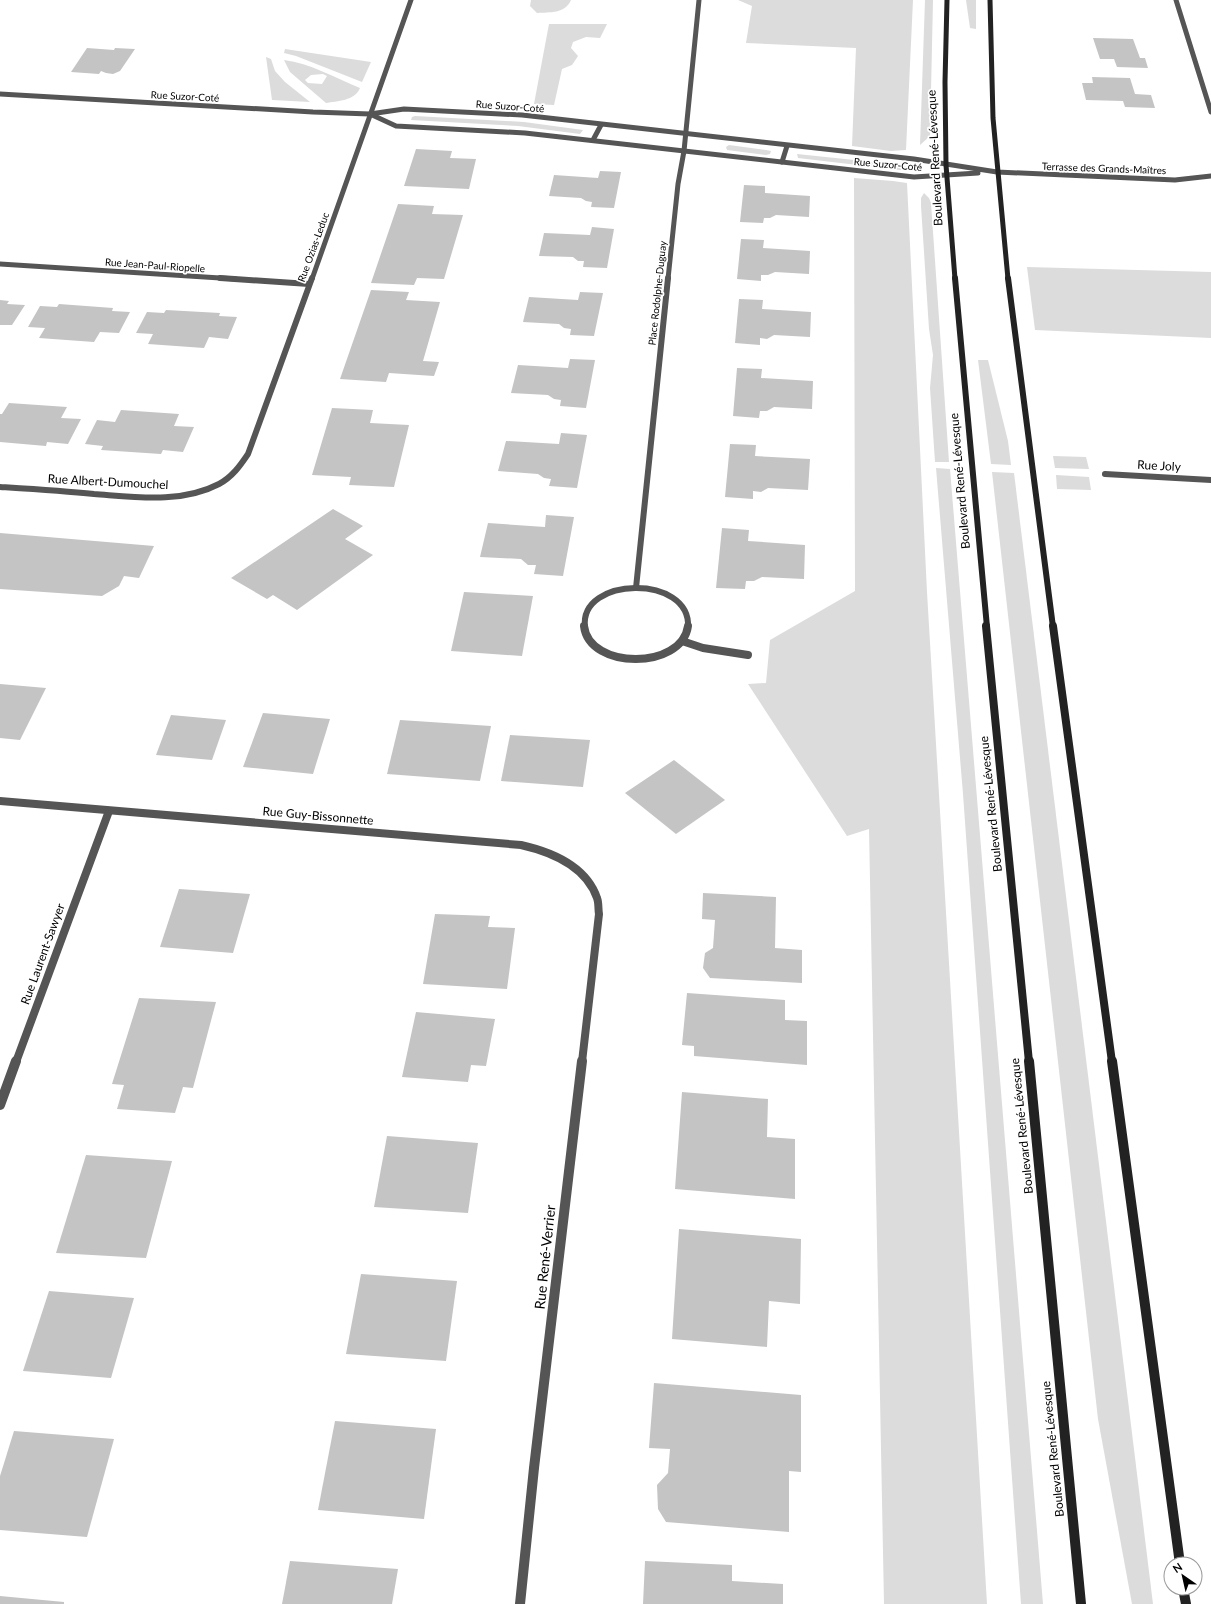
<svg xmlns="http://www.w3.org/2000/svg" width="1211" height="1604" font-family="Lato,sans-serif">
  <style>
    .green { fill: #dcdcdc; fill-rule: evenodd }
    .building { fill: #c4c4c4 }
    .lines { fill: none; stroke-linecap: round; stroke-linejoin: round }
    .service { stroke: #555; stroke-width: 8 }
    .minor-far3 { stroke: #555; stroke-width: 5 }
    .minor-far2 { stroke: #555; stroke-width: 6 }
    .minor-far1 { stroke: #555; stroke-width: 8 }
    .minor { stroke: #555; stroke-width: 10 }
    .secondary-far3 { stroke: #222; stroke-width: 5 }
    .secondary-far2 { stroke: #222; stroke-width: 6 }
    .secondary-far1 { stroke: #222; stroke-width: 8 }
    .secondary { stroke: #222; stroke-width: 10 }
    .labels { text-anchor: middle; stroke-width: 3.5; stroke-linejoin: round; paint-order: stroke }
    .far-street-label { font-size: 10px; fill: #000; stroke: #fff }
    .street-label { font-size: 12px; fill: #000; stroke: #fff }
    .near-street-label { font-size: 14px; fill: #000; stroke: #fff }
  </style>
  <rect width="100%" height="100%" fill="#fff"/>
  <g class="green">
    <path d="M 531,0 L 571,0 C 565,14 550,12 537,13 L 530,6 Z"/>
    <path d="M 738,0 L 913,0 L 906,150 L 891,151 L 852,146 L 856,48 L 746,43 L 752,6 Z"/>
    <path d="M 925,0 L 933,0 L 930,136 L 920,145 Z"/>
    <path d="M 966,0 L 976,0 L 976,29 L 970,28 Z"/>
    <path d="M 549,24 L 607,24 L 600,38 L 586,37 L 573,42 L 571,48 L 578,56 L 572,65 L 562,69 L 554,105 L 534,104 Z"/>
    <path d="M 285,49 L 371,62 L 362,82 L 296,56 L 284,53 Z"/>
    <path d="M 266,57 L 271,59 L 275,71 L 285,82 L 310,102 L 272,100 Z"/>
    <path d="M 284,60 C 310,63 335,78 360,88 C 355,101 337,101 326,103 L 290,72 ZM 323,74 L 327,76 L 322,84 L 308,83 L 305,80 L 311,75 Z"/>
    <path d="M 415,116 L 524,122 L 583,130 L 580,134 L 518,126 L 411,120 L 412,117 Z"/>
    <path d="M 729,145 L 766,150 L 771,151 L 770,154 L 766,155 L 727,150 L 726,147 Z"/>
    <path d="M 797,154 L 902,165 L 906,167 L 905,169 L 900,170 L 798,158 Z"/>
    <path d="M 854,178 L 893,181 L 907,183 L 927,592 L 987,1604 L 884,1604 L 869,829 L 847,836 L 748,684 L 766,683 L 770,640 L 855,591 Z"/>
    <path d="M 924,193 L 929,198 L 931,203 L 949,462 L 935,462 L 930,388 L 933,355 L 929,329 L 921,206 L 921,198 Z"/>
    <path d="M 1027,267 L 1211,272 L 1211,338 L 1035,330 Z"/>
    <path d="M 978,360 L 988,360 L 1008,441 L 1011,465 L 991,464 Z"/>
    <path d="M 1053,456 L 1086,457 L 1089,469 L 1055,468 Z"/>
    <path d="M 936,468 L 950,469 L 1043,1604 L 1021,1604 L 963,794 Z"/>
    <path d="M 992,472 L 1014,473 L 1153,1604 L 1132,1604 L 1098,1419 Z"/>
    <path d="M 1056,475 L 1089,477 L 1091,490 L 1057,489 Z"/>
  </g>
  <g class="building">
    <path d="M 1093,38 L 1133,39 L 1140,58 L 1145,58 L 1148,68 L 1117,67 L 1114,59 L 1100,59 Z"/>
    <path d="M 87,48 L 114,50 L 115,48 L 135,49 L 120,71 L 113,74 L 106,73 L 101,71 L 99,74 L 71,72 Z"/>
    <path d="M 1092,77 L 1130,78 L 1135,94 L 1151,95 L 1155,108 L 1125,107 L 1123,101 L 1086,100 L 1082,83 L 1093,83 Z"/>
    <path d="M 416,149 L 452,151 L 450,158 L 476,159 L 469,189 L 404,186 Z"/>
    <path d="M 600,171 L 621,172 L 614,208 L 591,207 L 592,202 L 586,201 L 581,198 L 549,196 L 554,175 L 598,178 Z"/>
    <path d="M 744,185 L 765,186 L 765,193 L 810,196 L 809,217 L 776,215 L 770,218 L 764,218 L 763,223 L 740,222 Z"/>
    <path d="M 398,204 L 434,206 L 432,214 L 463,215 L 444,279 L 417,278 L 414,285 L 371,283 Z"/>
    <path d="M 592,227 L 614,229 L 607,268 L 583,267 L 584,261 L 578,261 L 573,257 L 539,256 L 544,233 L 590,235 Z"/>
    <path d="M 741,239 L 764,240 L 763,248 L 810,251 L 809,274 L 775,272 L 768,275 L 761,275 L 761,281 L 737,279 Z"/>
    <path d="M 371,290 L 409,292 L 406,300 L 440,302 L 423,361 L 439,362 L 434,376 L 389,373 L 386,382 L 340,379 Z"/>
    <path d="M 580,292 L 603,293 L 594,336 L 570,335 L 571,329 L 564,328 L 559,324 L 523,322 L 529,297 L 578,300 Z"/>
    <path d="M 739,299 L 763,300 L 762,309 L 811,312 L 810,337 L 774,335 L 767,339 L 760,338 L 760,345 L 735,343 Z"/>
    <path d="M 0,300 L 9,301 L 7,304 L 25,305 L 12,325 L 0,325 Z"/>
    <path d="M 59,304 L 113,308 L 112,311 L 130,312 L 119,333 L 100,332 L 94,342 L 39,338 L 45,328 L 28,327 L 40,306 L 57,307 Z"/>
    <path d="M 166,310 L 220,313 L 219,316 L 237,317 L 228,339 L 209,337 L 204,348 L 148,344 L 153,334 L 136,333 L 147,312 L 164,313 Z"/>
    <path d="M 570,359 L 595,360 L 586,408 L 560,406 L 561,400 L 554,399 L 548,395 L 511,393 L 518,365 L 568,368 Z"/>
    <path d="M 737,368 L 762,369 L 761,378 L 813,381 L 812,409 L 774,407 L 767,411 L 760,411 L 759,418 L 733,416 Z"/>
    <path d="M 9,403 L 67,407 L 61,418 L 81,419 L 68,444 L 47,442 L 46,446 L 0,442 L 0,414 L 2,414 Z"/>
    <path d="M 332,408 L 373,410 L 370,423 L 409,425 L 394,487 L 349,485 L 351,477 L 312,475 Z"/>
    <path d="M 121,410 L 179,414 L 174,426 L 194,427 L 183,452 L 163,450 L 161,454 L 101,450 L 103,446 L 85,444 L 97,420 L 115,422 Z"/>
    <path d="M 561,433 L 587,435 L 577,488 L 549,486 L 551,479 L 544,478 L 538,474 L 498,471 L 506,441 L 559,444 Z"/>
    <path d="M 730,444 L 756,445 L 755,456 L 810,459 L 808,490 L 768,488 L 761,492 L 753,491 L 753,499 L 725,497 Z"/>
    <path d="M 333,509 L 363,526 L 345,539 L 373,555 L 297,610 L 273,595 L 267,599 L 231,578 Z"/>
    <path d="M 546,515 L 574,517 L 563,576 L 534,574 L 536,565 L 528,565 L 521,559 L 480,557 L 488,523 L 545,527 Z"/>
    <path d="M 722,528 L 749,530 L 748,541 L 805,545 L 804,579 L 762,577 L 754,581 L 746,581 L 745,589 L 716,588 Z"/>
    <path d="M 0,533 L 12,534 L 154,546 L 139,578 L 124,576 L 119,586 L 102,596 L 0,589 Z"/>
    <path d="M 464,592 L 533,596 L 522,656 L 451,651 Z"/>
    <path d="M 0,684 L 46,688 L 20,740 L 0,738 Z"/>
    <path d="M 263,713 L 330,719 L 313,774 L 243,767 Z"/>
    <path d="M 171,715 L 226,720 L 212,760 L 156,755 Z"/>
    <path d="M 400,720 L 491,726 L 480,781 L 387,774 Z"/>
    <path d="M 510,735 L 590,740 L 583,787 L 501,781 Z"/>
    <path d="M 674,760 L 725,800 L 676,834 L 625,793 Z"/>
    <path d="M 179,889 L 250,894 L 233,953 L 160,947 Z"/>
    <path d="M 703,893 L 776,897 L 775,948 L 802,950 L 802,983 L 710,978 L 703,968 L 705,953 L 713,948 L 715,920 L 702,919 Z"/>
    <path d="M 435,914 L 490,916 L 488,927 L 515,928 L 507,989 L 423,984 Z"/>
    <path d="M 687,993 L 785,1000 L 785,1020 L 807,1021 L 807,1065 L 694,1056 L 694,1046 L 682,1045 Z"/>
    <path d="M 139,998 L 216,1002 L 193,1088 L 183,1087 L 175,1113 L 117,1109 L 124,1085 L 112,1084 Z"/>
    <path d="M 416,1012 L 495,1019 L 486,1066 L 471,1065 L 468,1082 L 402,1077 Z"/>
    <path d="M 682,1092 L 768,1099 L 767,1137 L 795,1139 L 795,1199 L 675,1189 Z"/>
    <path d="M 387,1136 L 478,1143 L 468,1213 L 374,1207 Z"/>
    <path d="M 86,1155 L 172,1161 L 146,1258 L 56,1253 Z"/>
    <path d="M 679,1229 L 801,1239 L 800,1304 L 769,1301 L 767,1347 L 672,1339 Z"/>
    <path d="M 361,1274 L 457,1281 L 446,1361 L 346,1354 Z"/>
    <path d="M 49,1291 L 134,1298 L 111,1378 L 23,1371 Z"/>
    <path d="M 654,1383 L 801,1395 L 801,1472 L 789,1471 L 789,1532 L 666,1522 L 658,1509 L 657,1485 L 668,1473 L 670,1449 L 649,1448 Z"/>
    <path d="M 335,1421 L 436,1429 L 424,1519 L 318,1510 Z"/>
    <path d="M 14,1431 L 114,1439 L 87,1537 L 0,1530 L 0,1476 Z"/>
    <path d="M 290,1561 L 398,1569 L 392,1604 L 282,1604 Z"/>
    <path d="M 645,1561 L 732,1565 L 732,1581 L 783,1584 L 783,1604 L 643,1604 Z"/>
    <path d="M 0,1596 L 64,1602 L 64,1604 L 0,1604 Z"/>
  </g>
  <g class="lines">
    <path class="service" d="M 682,641 L 703,648 L 748,655"/>
    <g class="minor-far3">
      <path d="M 1176,0 L 1211,112"/>
      <path d="M 0,94 L 313,112 L 370,114 L 404,109 L 522,115 L 914,159 L 997,172 L 1175,180 L 1211,176"/>
      <path d="M 370,114 L 396,126 L 525,133 L 914,177 L 978,173"/>
      <path d="M 593,140 L 601,125"/>
      <path d="M 782,162 L 787,146"/>
      <path d="M 0,264 L 236,279"/>
      <path d="M 312,279 L 411,0"/>
      <path d="M 668,279 L 678,184 L 684,151 L 699,0"/>
    </g>
    <g class="minor-far2">
      <path d="M 220,278 L 309,284"/>
      <path d="M 1105,474 L 1211,480"/>
      <path d="M 0,487 C 31,489 63,491 94,494 C 135,497 181,504 219,484 C 232,477 240,466 248,454 L 312,278"/>
      <path d="M 636,588 L 668,278"/>
      <path d="M 585,627 C 579,576 691,574 688,627"/>
    </g>
    <g class="minor-far1">
      <path d="M 584,626 C 589,670 682,670 688,626"/>
      <path d="M 0,801 L 521,845 C 552,852 586,866 597,898 C 599,903 598,909 599,914 L 582,1062"/>
      <path d="M 16,1062 L 109,811"/>
    </g>
    <g class="minor">
      <path d="M 0,1105 L 16,1061"/>
      <path d="M 520,1604 L 534,1468 L 582,1061"/>
    </g>
    <g class="secondary-far3">
      <path d="M 947,0 L 945,82 L 946,165 L 955,279"/>
      <path d="M 990,0 L 993,118 L 1008,279"/>
    </g>
    <g class="secondary-far2">
      <path d="M 955,278 L 987,627"/>
      <path d="M 1008,278 L 1053,627"/>
    </g>
    <g class="secondary-far1">
      <path d="M 986,626 L 1029,1062"/>
      <path d="M 1053,626 L 1112,1062"/>
    </g>
    <g class="secondary">
      <path d="M 1029,1061 L 1081,1604"/>
      <path d="M 1112,1061 L 1180,1564"/>
      <path d="M 1183,1588 L 1186,1604"/>
    </g>
  </g>
  <g class="labels">
    <g class="far-street-label">
      <text transform="translate(185 96) rotate(3)" y="4">Rue Suzor-Coté</text>
      <text transform="translate(510 106) rotate(4)" y="4">Rue Suzor-Coté</text>
      <text transform="translate(888 164) rotate(5)" y="4">Rue Suzor-Coté</text>
      <text transform="translate(1104 168) rotate(2)" y="4">Terrasse des Grands-Maîtres</text>
      <text transform="translate(313 247) rotate(-70)" y="4">Rue Ozias-Leduc</text>
      <text transform="translate(155 265) rotate(4)" y="4">Rue Jean-Paul-Riopelle</text>
      <text transform="translate(657 293) rotate(-84)" y="4">Place Rodolphe-Duguay</text>
    </g>
    <g class="street-label">
      <text transform="translate(935 158) rotate(-93)" y="4">Boulevard René-Lévesque</text>
      <text transform="translate(1159 466) rotate(3)" y="4">Rue Joly</text>
      <text transform="translate(960 481) rotate(-95)" y="4">Boulevard René-Lévesque</text>
      <text transform="translate(108 482) rotate(3)" y="4">Rue Albert-Dumouchel</text>
      <text transform="translate(991 804) rotate(-96)" y="4">Boulevard René-Lévesque</text>
      <text transform="translate(318 816) rotate(5)" y="4">Rue Guy-Bissonnette</text>
      <text transform="translate(43 954) rotate(-70)" y="4">Rue Laurent-Sawyer</text>
      <text transform="translate(1022 1126) rotate(-96)" y="4">Boulevard René-Lévesque</text>
      <text transform="translate(1053 1449) rotate(-96)" y="4">Boulevard René-Lévesque</text>
    </g>
    <g class="near-street-label">
      <text transform="translate(545 1257) rotate(-84)" y="5">Rue René-Verrier</text>
    </g>
  </g>
  <g transform="translate(1183 1576) rotate(326)"><circle r="19" fill="#ffffff" stroke="#999999"/>
  <path d="M0-3L7 15L0 10L-7 15Z" fill="#000000"/>
  <text y="-6" font-size="11" font-weight="bold" text-anchor="middle" fill="#000000">N</text>
  </g>
</svg>
